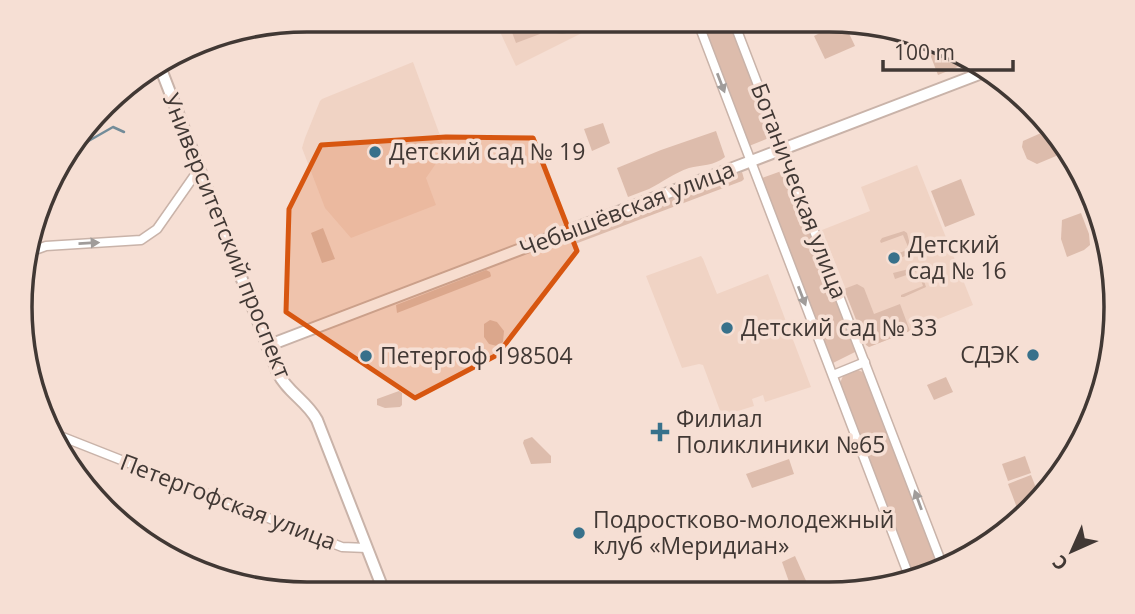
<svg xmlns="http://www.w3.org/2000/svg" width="1135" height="614" font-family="'Open Sans',sans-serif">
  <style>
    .built { fill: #f0d3c4 }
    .green { fill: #ddbcac }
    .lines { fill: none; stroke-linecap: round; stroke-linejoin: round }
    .stream { stroke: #738c99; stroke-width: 2.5 }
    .minor-casing { stroke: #c9b3a9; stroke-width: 11 }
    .tertiary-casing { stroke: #c9b3a9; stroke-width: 14 }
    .minor { stroke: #fff; stroke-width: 8 }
    .tertiary { stroke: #fff; stroke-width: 10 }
    .oneway { fill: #a09c9a }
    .marked { fill: #d75610; fill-opacity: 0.2; stroke: #d75610; stroke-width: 5; stroke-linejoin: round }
    .poi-dot { fill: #38718b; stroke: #f6dfd4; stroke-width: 2.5 }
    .labels { text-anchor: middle; stroke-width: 7; stroke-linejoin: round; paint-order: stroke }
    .poi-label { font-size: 23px; fill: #413834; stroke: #f6dfd4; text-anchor: start }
    .street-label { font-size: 23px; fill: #413834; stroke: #f6dfd4 }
    .rim { fill: none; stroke: #413834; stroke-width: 3.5 }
  </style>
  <rect width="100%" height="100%" fill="#f6dfd4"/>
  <g class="built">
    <path d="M 494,19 L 592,20 L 594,27 L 516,66 Z"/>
    <path d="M 413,62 L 448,157 L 437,162 L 426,178 L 436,205 L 351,238 L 325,208 L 302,148 L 305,138 L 320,101 L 322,99 Z"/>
    <path d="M 917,165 L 973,305 L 869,347 L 822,230 L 870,211 L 861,187 Z"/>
    <path d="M 701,256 L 703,259 L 717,294 L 768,274 L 811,387 L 765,402 L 763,395 L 752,399 L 754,406 L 722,416 L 703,365 L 699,364 L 682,368 L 646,276 Z"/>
  </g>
  <g class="green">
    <path d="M 507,19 L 535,20 L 540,34 L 516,43 Z"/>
    <path d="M 543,20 L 553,20 L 547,22 L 556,30 L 554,22 L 560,20 L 574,20 L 575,23 L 577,20 L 581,20 C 575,33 563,37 550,31 Z"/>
    <path d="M 701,20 L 729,20 L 774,136 L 749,146 Z"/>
    <path d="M 843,21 L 855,46 L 825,59 L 814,36 Z"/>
    <path d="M 926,44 L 940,48 L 942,52 L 946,50 L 972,58 L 975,60 L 938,75 Z"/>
    <path d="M 603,123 L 610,143 L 592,151 L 584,129 Z"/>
    <path d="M 1050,129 L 1054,131 L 1060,146 L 1056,156 L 1037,164 L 1027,159 L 1022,147 L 1023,141 Z"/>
    <path d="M 716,131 L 725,157 C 714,166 701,165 689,168 C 674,173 663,182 649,189 C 642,192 635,194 628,197 L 617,168 L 661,150 Z"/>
    <path d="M 787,169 L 857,351 L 833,363 L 762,178 Z"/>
    <path d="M 742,172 L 744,179 L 742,181 L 575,244 L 572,237 Z"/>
    <path d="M 961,179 L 975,215 L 945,227 L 931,191 Z"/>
    <path d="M 1081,213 L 1089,234 L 1090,245 L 1084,250 L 1067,257 L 1061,239 L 1062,220 Z"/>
    <path d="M 323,228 L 335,259 L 322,263 L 311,233 Z"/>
    <path d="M 904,231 L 907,233 L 912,252 L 910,254 L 895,260 L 895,262 L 890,265 L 887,258 L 909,249 L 903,235 L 881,243 L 880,241 L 882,238 Z"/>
    <path d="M 917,267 L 920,269 L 926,287 L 904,297 L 901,297 L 901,295 L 923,286 L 918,271 L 895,279 L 893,273 Z"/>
    <path d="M 486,270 L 490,272 L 491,276 L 490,277 L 397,313 L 396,305 Z"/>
    <path d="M 857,284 L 864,288 L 874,314 L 900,304 L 910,331 L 869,347 L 866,345 L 844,289 Z"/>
    <path d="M 490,320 L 497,322 L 504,331 L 503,342 L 497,346 L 489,344 L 484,337 L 484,324 Z"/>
    <path d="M 858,370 L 865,373 L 938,565 L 913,574 L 840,383 L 843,376 Z"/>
    <path d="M 946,377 L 953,392 L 934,400 L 927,385 Z"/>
    <path d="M 399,391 L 402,393 L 402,405 L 400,407 L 385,408 L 377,405 L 377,399 Z"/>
    <path d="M 532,437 L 551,456 L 551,463 L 531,464 L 523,443 L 524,440 Z"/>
    <path d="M 1025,456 L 1031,473 L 1008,481 L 1002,464 Z"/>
    <path d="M 789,459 L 794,474 L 752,488 L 746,474 Z"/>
    <path d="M 1031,475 L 1038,493 L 1019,513 L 1008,484 Z"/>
    <path d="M 795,556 L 811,592 L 811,593 L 793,593 L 782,562 Z"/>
  </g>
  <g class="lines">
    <path class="stream" d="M 64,155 L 113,127 L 124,132"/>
    <defs>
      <g id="minor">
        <path d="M 697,20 L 909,576"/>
        <path d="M 733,20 L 942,564"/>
        <path d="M 26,260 L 35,250 L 46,246 L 141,240 L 157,229 L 199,169"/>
        <path d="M 833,375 L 865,362"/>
        <path d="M 50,432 L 342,547 L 367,548"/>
      </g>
      <g id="tertiary">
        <path d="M 159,64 L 278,373 C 287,392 307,401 317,420 L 385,594"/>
        <path d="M 267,346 L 987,71"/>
      </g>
    </defs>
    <use href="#minor" class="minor-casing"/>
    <use href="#tertiary" class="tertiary-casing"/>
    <use href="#minor" class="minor"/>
    <use href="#tertiary" class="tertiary"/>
  </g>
  <defs><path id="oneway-solid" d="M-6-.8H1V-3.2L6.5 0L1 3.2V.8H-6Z" transform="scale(1.75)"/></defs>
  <g class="oneway">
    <use href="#oneway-solid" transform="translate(721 83) rotate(69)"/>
    <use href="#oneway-solid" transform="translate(89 243) rotate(-3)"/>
    <use href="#oneway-solid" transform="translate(802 296) rotate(69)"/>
    <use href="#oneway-solid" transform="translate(918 500) rotate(-110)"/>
  </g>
  <path class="marked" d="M 446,137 L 533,138 L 577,251 L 497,355 L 415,398 L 286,312 L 289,209 L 321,145 Z"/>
  <g class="poi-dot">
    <circle cx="375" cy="152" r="7"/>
    <circle cx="894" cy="258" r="7"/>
    <circle cx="727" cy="328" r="7"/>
    <circle cx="1033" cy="355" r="7"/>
    <circle cx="366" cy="356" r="7"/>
    <path d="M656.5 421.5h7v7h7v7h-7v7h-7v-7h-7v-7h7z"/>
    <circle cx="579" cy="533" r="7"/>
  </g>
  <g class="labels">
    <g class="poi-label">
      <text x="389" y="160">Детский сад № 19</text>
      <text x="908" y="253">Детский<tspan x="908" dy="26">сад № 16</tspan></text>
      <text x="741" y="336">Детский сад № 33</text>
      <text x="1019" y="363" text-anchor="end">СДЭК</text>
      <text x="380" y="364">Петергоф 198504</text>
      <text x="676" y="427">Филиал<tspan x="676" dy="26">Поликлиники №65</tspan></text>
      <text x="593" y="528">Подростково-молодежный<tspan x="593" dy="26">клуб «Меридиан»</tspan></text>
    </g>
    <g class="street-label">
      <text transform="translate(799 191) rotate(69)" y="8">Ботаническая улица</text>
      <text transform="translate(627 209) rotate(-21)" y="8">Чебышёвская улица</text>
      <text transform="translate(227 236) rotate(68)" y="8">Университетский проспект</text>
      <text transform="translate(228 502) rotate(21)" y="8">Петергофская улица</text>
    </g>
  </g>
  <path d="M0 0H1135V614H0ZM307 32H829A275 275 0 0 1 1104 307V307A275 275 0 0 1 829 582H307A275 275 0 0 1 32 307V307A275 275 0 0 1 307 32Z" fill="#f6dfd4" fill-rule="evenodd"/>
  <path class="rim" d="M307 32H829A275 275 0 0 1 1104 307V307A275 275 0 0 1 829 582H307A275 275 0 0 1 32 307V307A275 275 0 0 1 307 32Z"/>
  <g transform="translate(1072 551) rotate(225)" stroke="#f6dfd4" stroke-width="5" paint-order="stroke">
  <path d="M0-5L12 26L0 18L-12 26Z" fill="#413834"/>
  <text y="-10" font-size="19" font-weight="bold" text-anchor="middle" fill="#413834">С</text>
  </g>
  <path d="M883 60v10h130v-10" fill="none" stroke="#413834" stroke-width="3.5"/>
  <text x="894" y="60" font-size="21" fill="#413834" stroke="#f6dfd4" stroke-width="5" paint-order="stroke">100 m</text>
</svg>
